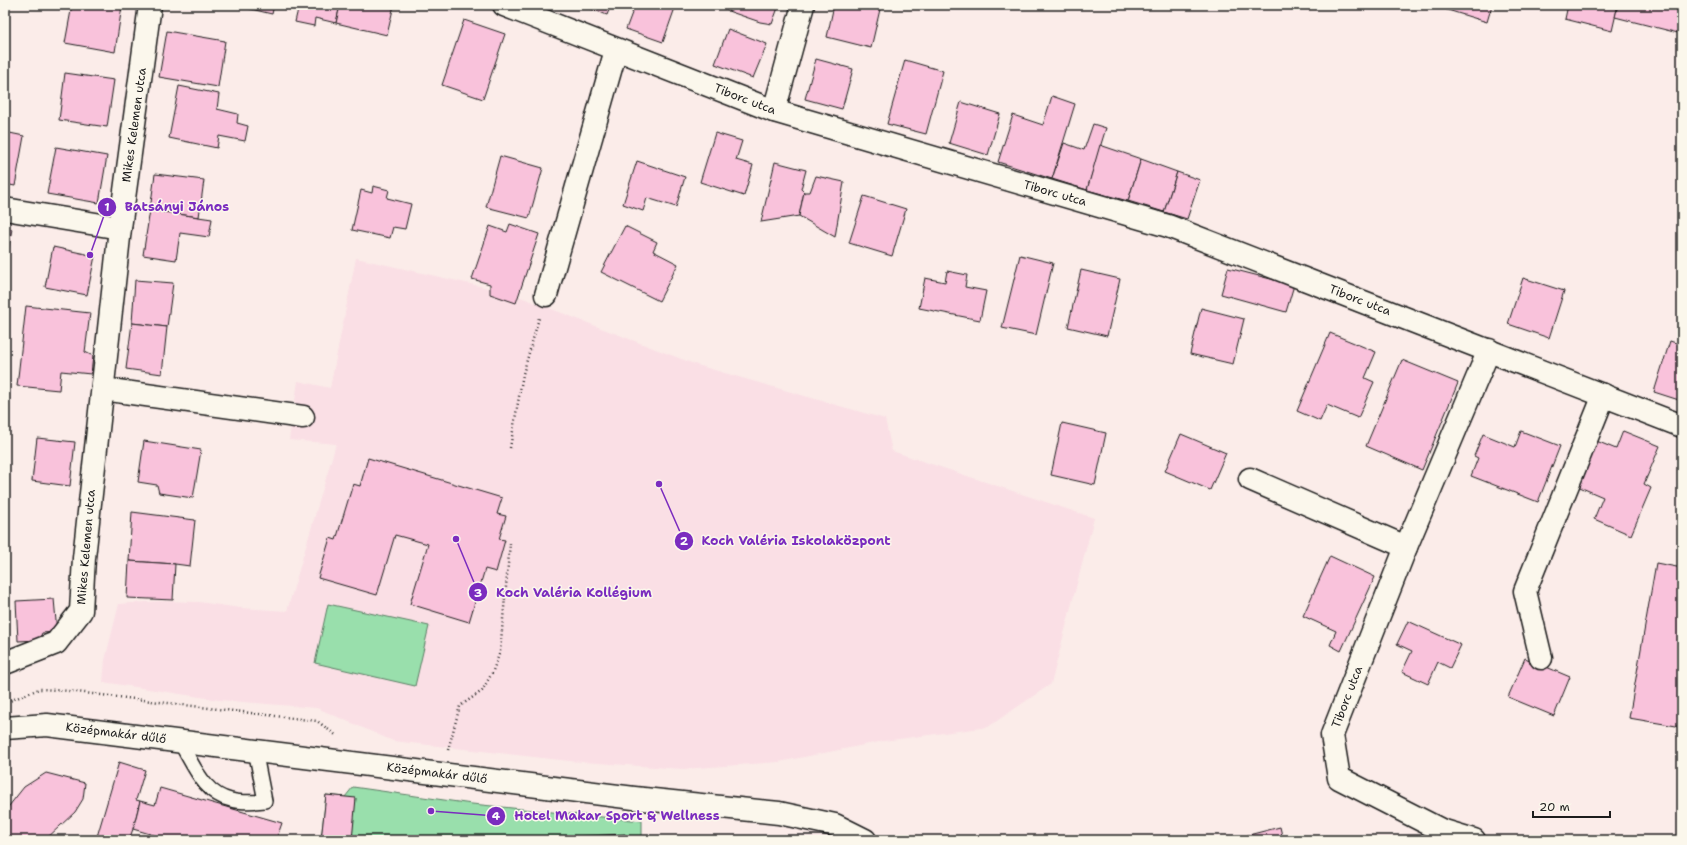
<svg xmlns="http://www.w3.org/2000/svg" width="1687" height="845" font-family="'Shantell Sans',sans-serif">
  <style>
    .built { fill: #fadfe5 }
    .green { fill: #99dfac; stroke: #5a7e64 }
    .building { fill: #f9c2db; stroke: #1c1c1c }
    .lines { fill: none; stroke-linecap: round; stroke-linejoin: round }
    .lane-casing { stroke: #1c1c1c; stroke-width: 16 }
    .street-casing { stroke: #1c1c1c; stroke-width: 25 }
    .path { stroke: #1c1c1c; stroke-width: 2.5; stroke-dasharray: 1 3; stroke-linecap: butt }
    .lane { stroke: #fbf7ec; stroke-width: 13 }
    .street { stroke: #fbf7ec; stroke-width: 22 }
    .labels { text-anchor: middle; stroke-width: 3; stroke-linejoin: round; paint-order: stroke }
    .street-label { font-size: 12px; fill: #1c1c1c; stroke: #fbf7ec }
    .leader { fill: none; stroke: #7b2cbf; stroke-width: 1.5 }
    .callout-dot { fill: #7b2cbf; stroke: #fbf7ec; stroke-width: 1.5 }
    .mark-label { font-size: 12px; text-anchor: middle; font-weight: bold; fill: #fff }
    .callout-label { font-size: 13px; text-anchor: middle; font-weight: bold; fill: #7b2cbf; stroke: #fbf7ec; stroke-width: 3; stroke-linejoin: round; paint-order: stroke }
  </style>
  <rect width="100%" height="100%" fill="#fbece9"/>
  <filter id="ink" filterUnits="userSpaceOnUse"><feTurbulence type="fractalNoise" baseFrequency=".025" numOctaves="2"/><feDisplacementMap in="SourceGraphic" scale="8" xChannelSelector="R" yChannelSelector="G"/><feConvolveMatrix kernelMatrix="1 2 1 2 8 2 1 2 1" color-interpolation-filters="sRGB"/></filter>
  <g filter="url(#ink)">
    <path class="built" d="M 356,258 L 510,293 L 697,365 L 885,419 L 892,451 L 1094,518 L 1051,684 L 988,727 L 884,741 L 779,762 L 683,769 L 569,761 L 393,741 L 317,708 L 219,700 L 103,682 L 105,660 L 119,604 L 161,601 L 199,602 L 240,608 L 287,611 L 336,444 L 289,440 L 298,381 L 330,388 Z"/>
    <g class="green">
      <path d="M 328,604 L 429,626 L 415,686 L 315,663 Z"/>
      <path d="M 353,787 L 472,804 L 642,821 L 642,840 L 321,840 L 326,795 L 345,797 Z"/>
    </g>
    <g class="building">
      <path d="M 72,5 L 122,6 L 115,52 L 65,43 Z"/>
      <path d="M 234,5 L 274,5 L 272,14 Z"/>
      <path d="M 299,5 L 340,5 L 336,23 L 315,18 L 314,26 L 295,22 Z"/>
      <path d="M 340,5 L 394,5 L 387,35 L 336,23 Z"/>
      <path d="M 582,5 L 611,5 L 607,15 Z"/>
      <path d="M 635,5 L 676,5 L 663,42 L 626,29 Z"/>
      <path d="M 730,5 L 779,5 L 772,24 L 760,22 L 728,11 Z"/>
      <path d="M 834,5 L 881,5 L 871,48 L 827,37 Z"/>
      <path d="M 1442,5 L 1492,5 L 1487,22 L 1441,8 Z"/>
      <path d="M 1568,5 L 1618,5 L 1612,31 L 1565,19 Z"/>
      <path d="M 1618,5 L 1682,5 L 1682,34 L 1615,17 Z"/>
      <path d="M 464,20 L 505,34 L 483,99 L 442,85 Z"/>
      <path d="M 728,29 L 767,44 L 753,78 L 715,64 Z"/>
      <path d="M 167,31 L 225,41 L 218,87 L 159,77 Z"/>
      <path d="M 816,59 L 853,69 L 842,109 L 805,99 Z"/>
      <path d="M 905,60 L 943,71 L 926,134 L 887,124 Z"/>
      <path d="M 65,73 L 114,80 L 107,127 L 59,120 Z"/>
      <path d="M 179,86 L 219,94 L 217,109 L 238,114 L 237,123 L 248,126 L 245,141 L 219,136 L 217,148 L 169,138 Z"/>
      <path d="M 1052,96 L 1075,104 L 1052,179 L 998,162 L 1013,115 L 1043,125 Z"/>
      <path d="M 961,102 L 1000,114 L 988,155 L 949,143 Z"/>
      <path d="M 1093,124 L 1106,128 L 1087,190 L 1052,179 L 1064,143 L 1084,150 Z"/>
      <path d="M 5,132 L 24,136 L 15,186 L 5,184 Z"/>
      <path d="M 715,133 L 742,141 L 736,160 L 753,165 L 744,196 L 700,182 Z"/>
      <path d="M 1100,145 L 1141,159 L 1128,201 L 1087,190 Z"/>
      <path d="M 56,147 L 107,156 L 99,203 L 47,194 Z"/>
      <path d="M 500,156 L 543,168 L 529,218 L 486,207 Z"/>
      <path d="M 1141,159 L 1177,172 L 1164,212 L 1128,201 Z"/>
      <path d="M 637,161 L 685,177 L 676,207 L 647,198 L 643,211 L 623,204 Z"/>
      <path d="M 775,162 L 806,170 L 801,189 L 804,192 L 799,216 L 761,222 Z"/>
      <path d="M 1177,172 L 1200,180 L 1187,219 L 1164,212 Z"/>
      <path d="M 155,174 L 204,180 L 199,217 L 150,210 Z"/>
      <path d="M 816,176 L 844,182 L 835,237 L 799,216 L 804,192 L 810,192 Z"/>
      <path d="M 373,186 L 389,190 L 387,198 L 411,204 L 405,229 L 393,227 L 390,238 L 352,230 L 361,190 L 372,193 Z"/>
      <path d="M 864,196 L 906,209 L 892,256 L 849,243 Z"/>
      <path d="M 150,210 L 212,219 L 209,237 L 180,233 L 176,260 L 143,255 Z"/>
      <path d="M 510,224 L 539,234 L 516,303 L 490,294 L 490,284 L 472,279 L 490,226 L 507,232 Z"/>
      <path d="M 625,226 L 657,242 L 653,251 L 678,264 L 659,301 L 601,272 Z"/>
      <path d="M 5,228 L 12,229 L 5,267 Z"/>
      <path d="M 53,247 L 95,256 L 87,295 L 45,287 Z"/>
      <path d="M 1020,255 L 1053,263 L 1036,335 L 1002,328 Z"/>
      <path d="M 1228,268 L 1294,285 L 1286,312 L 1221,294 Z"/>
      <path d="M 1081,270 L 1120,279 L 1107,336 L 1068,327 Z"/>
      <path d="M 947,271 L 967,275 L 965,287 L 986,291 L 980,320 L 919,308 L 925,278 L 945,282 Z"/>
      <path d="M 1523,278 L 1564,291 L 1549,338 L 1508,324 Z"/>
      <path d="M 135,280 L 173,283 L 167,327 L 132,323 Z"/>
      <path d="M 26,306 L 90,313 L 85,352 L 93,356 L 91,374 L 61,371 L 59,390 L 17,386 Z"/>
      <path d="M 1201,308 L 1244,319 L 1233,364 L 1190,354 Z"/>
      <path d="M 132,323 L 167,327 L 162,374 L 126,369 Z"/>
      <path d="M 1330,333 L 1376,352 L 1365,378 L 1374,382 L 1358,418 L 1327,405 L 1320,421 L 1297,411 Z"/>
      <path d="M 1670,341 L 1682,345 L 1682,401 L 1654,392 Z"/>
      <path d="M 1402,360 L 1458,383 L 1422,470 L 1366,446 Z"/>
      <path d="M 1062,423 L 1106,433 L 1095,485 L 1051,475 Z"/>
      <path d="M 1521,431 L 1560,446 L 1538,502 L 1471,476 L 1478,458 L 1474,456 L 1483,434 L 1515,447 Z"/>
      <path d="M 1623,431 L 1660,446 L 1644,484 L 1651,488 L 1631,535 L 1594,519 L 1603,497 L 1575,485 L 1594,440 L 1616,449 Z"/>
      <path d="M 1181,434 L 1226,453 L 1210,490 L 1165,471 Z"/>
      <path d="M 37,438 L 75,442 L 70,486 L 32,481 Z"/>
      <path d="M 144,441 L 201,450 L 193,498 L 159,493 L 157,485 L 138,482 Z"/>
      <path d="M 368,458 L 502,498 L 497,514 L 506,516 L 499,539 L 505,540 L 496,572 L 485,569 L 469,622 L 410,604 L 428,544 L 395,535 L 377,595 L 318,578 L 330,538 L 336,540 L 353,484 L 360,486 Z"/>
      <path d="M 132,512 L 195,520 L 190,566 L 175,564 L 129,561 Z"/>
      <path d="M 1330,556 L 1375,577 L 1341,651 L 1330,645 L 1336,631 L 1303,616 Z"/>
      <path d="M 129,561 L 175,564 L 173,600 L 127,598 Z"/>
      <path d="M 1656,563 L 1682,568 L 1682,727 L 1629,718 Z"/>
      <path d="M 54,599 L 57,632 L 42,633 L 39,640 L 18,641 L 16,601 Z"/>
      <path d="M 1408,621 L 1461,645 L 1450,668 L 1438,662 L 1428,684 L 1402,672 L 1412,651 L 1397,644 Z"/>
      <path d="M 1525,658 L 1570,677 L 1554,716 L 1508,697 Z"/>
      <path d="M 119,762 L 145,770 L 136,800 L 140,801 L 133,829 L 129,840 L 96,840 Z"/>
      <path d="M 46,773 L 85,783 L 83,799 L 75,812 L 45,840 L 5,840 L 5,811 L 24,787 Z"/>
      <path d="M 160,788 L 282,823 L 276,840 L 218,840 L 205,836 L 204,840 L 156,840 L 157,836 L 133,829 L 140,801 L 155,805 Z"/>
      <path d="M 326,795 L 356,798 L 352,840 L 321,840 Z"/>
      <path d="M 1280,827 L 1283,840 L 1242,840 L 1241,837 Z"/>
      <path d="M 625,834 L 626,840 L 517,840 Z"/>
      <path d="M 352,837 L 366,838 L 384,840 L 352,840 Z"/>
    </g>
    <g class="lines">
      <defs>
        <path id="lane" d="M 179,741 C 193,763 203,794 231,800 C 242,803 254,802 265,801 L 255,750"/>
        <g id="street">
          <path d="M 504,5 L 774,111 L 1168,226 L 1682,426"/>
          <path d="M 774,111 L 803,5"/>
          <path d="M 5,209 L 120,228"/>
          <path d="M 546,295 L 616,50"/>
          <path d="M 103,389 L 303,417"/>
          <path d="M 1250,479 L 1406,547"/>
          <path d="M 1541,658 L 1525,591 L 1604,395"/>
          <path d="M 5,663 L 56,643 L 81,611 L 84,558 L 120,228 L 150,5"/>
          <path d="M 5,728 L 47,725 L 634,798 L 779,813 L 835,825 L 865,840"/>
          <path d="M 1474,840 L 1441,830 L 1339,778 L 1332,735 L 1406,547 L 1489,350"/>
        </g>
      </defs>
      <use href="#lane" class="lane-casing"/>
      <use href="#street" class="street-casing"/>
      <g class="path">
        <path d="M 510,448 L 523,374 L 539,318"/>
        <path d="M 7,702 L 39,689 L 60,690 L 317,721 L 337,736"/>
        <path d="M 448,750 L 460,706 L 482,691 L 492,673 L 500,652 L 510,543"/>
      </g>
      <use href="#lane" class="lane"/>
      <use href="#street" class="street"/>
    </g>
  </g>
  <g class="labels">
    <g class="street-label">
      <text transform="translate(745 99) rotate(21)" y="4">Tiborc utca</text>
      <text transform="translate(134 125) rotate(-82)" y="4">Mikes Kelemen utca</text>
      <text transform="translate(1055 193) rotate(16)" y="4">Tiborc utca</text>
      <text transform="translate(1360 300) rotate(21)" y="4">Tiborc utca</text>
      <text transform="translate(86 547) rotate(-85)" y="4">Mikes Kelemen utca</text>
      <text transform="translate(1347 697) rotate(-69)" y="4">Tiborc utca</text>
      <text transform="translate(116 733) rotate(7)" y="4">Középmakár dűlő</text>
      <text transform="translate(437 773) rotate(7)" y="4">Középmakár dűlő</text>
    </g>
  </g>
  <path class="leader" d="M90 255L107 207M659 484L684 541M456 539L478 592M431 811L496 816"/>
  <g class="callout-dot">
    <circle cx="90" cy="255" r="4"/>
    <circle cx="659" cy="484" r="4"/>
    <circle cx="456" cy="539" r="4"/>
    <circle cx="431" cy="811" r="4"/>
    <circle cx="107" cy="207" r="10"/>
    <circle cx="684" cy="541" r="10"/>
    <circle cx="478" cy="592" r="10"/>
    <circle cx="496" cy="816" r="10"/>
  </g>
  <g class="mark-label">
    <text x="107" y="211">1</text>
    <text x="684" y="545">2</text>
    <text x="478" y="597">3</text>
    <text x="496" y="820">4</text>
  </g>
  <g class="callout-label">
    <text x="177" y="211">Batsányi János</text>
    <text x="796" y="545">Koch Valéria Iskolaközpont</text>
    <text x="574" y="597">Koch Valéria Kollégium</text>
    <text x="617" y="820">Hotel Makar Sport &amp; Wellness</text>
  </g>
  <rect width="1687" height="845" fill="none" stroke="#fbf7ec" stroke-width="20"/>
  <rect x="10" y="10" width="1667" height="825" fill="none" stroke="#1c1c1c" stroke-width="1.5" filter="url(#ink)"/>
  <path d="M1533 811v6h77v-6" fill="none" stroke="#1c1c1c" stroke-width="2"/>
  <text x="1539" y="811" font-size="12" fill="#1c1c1c" stroke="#fbf7ec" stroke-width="3" paint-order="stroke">20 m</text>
</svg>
